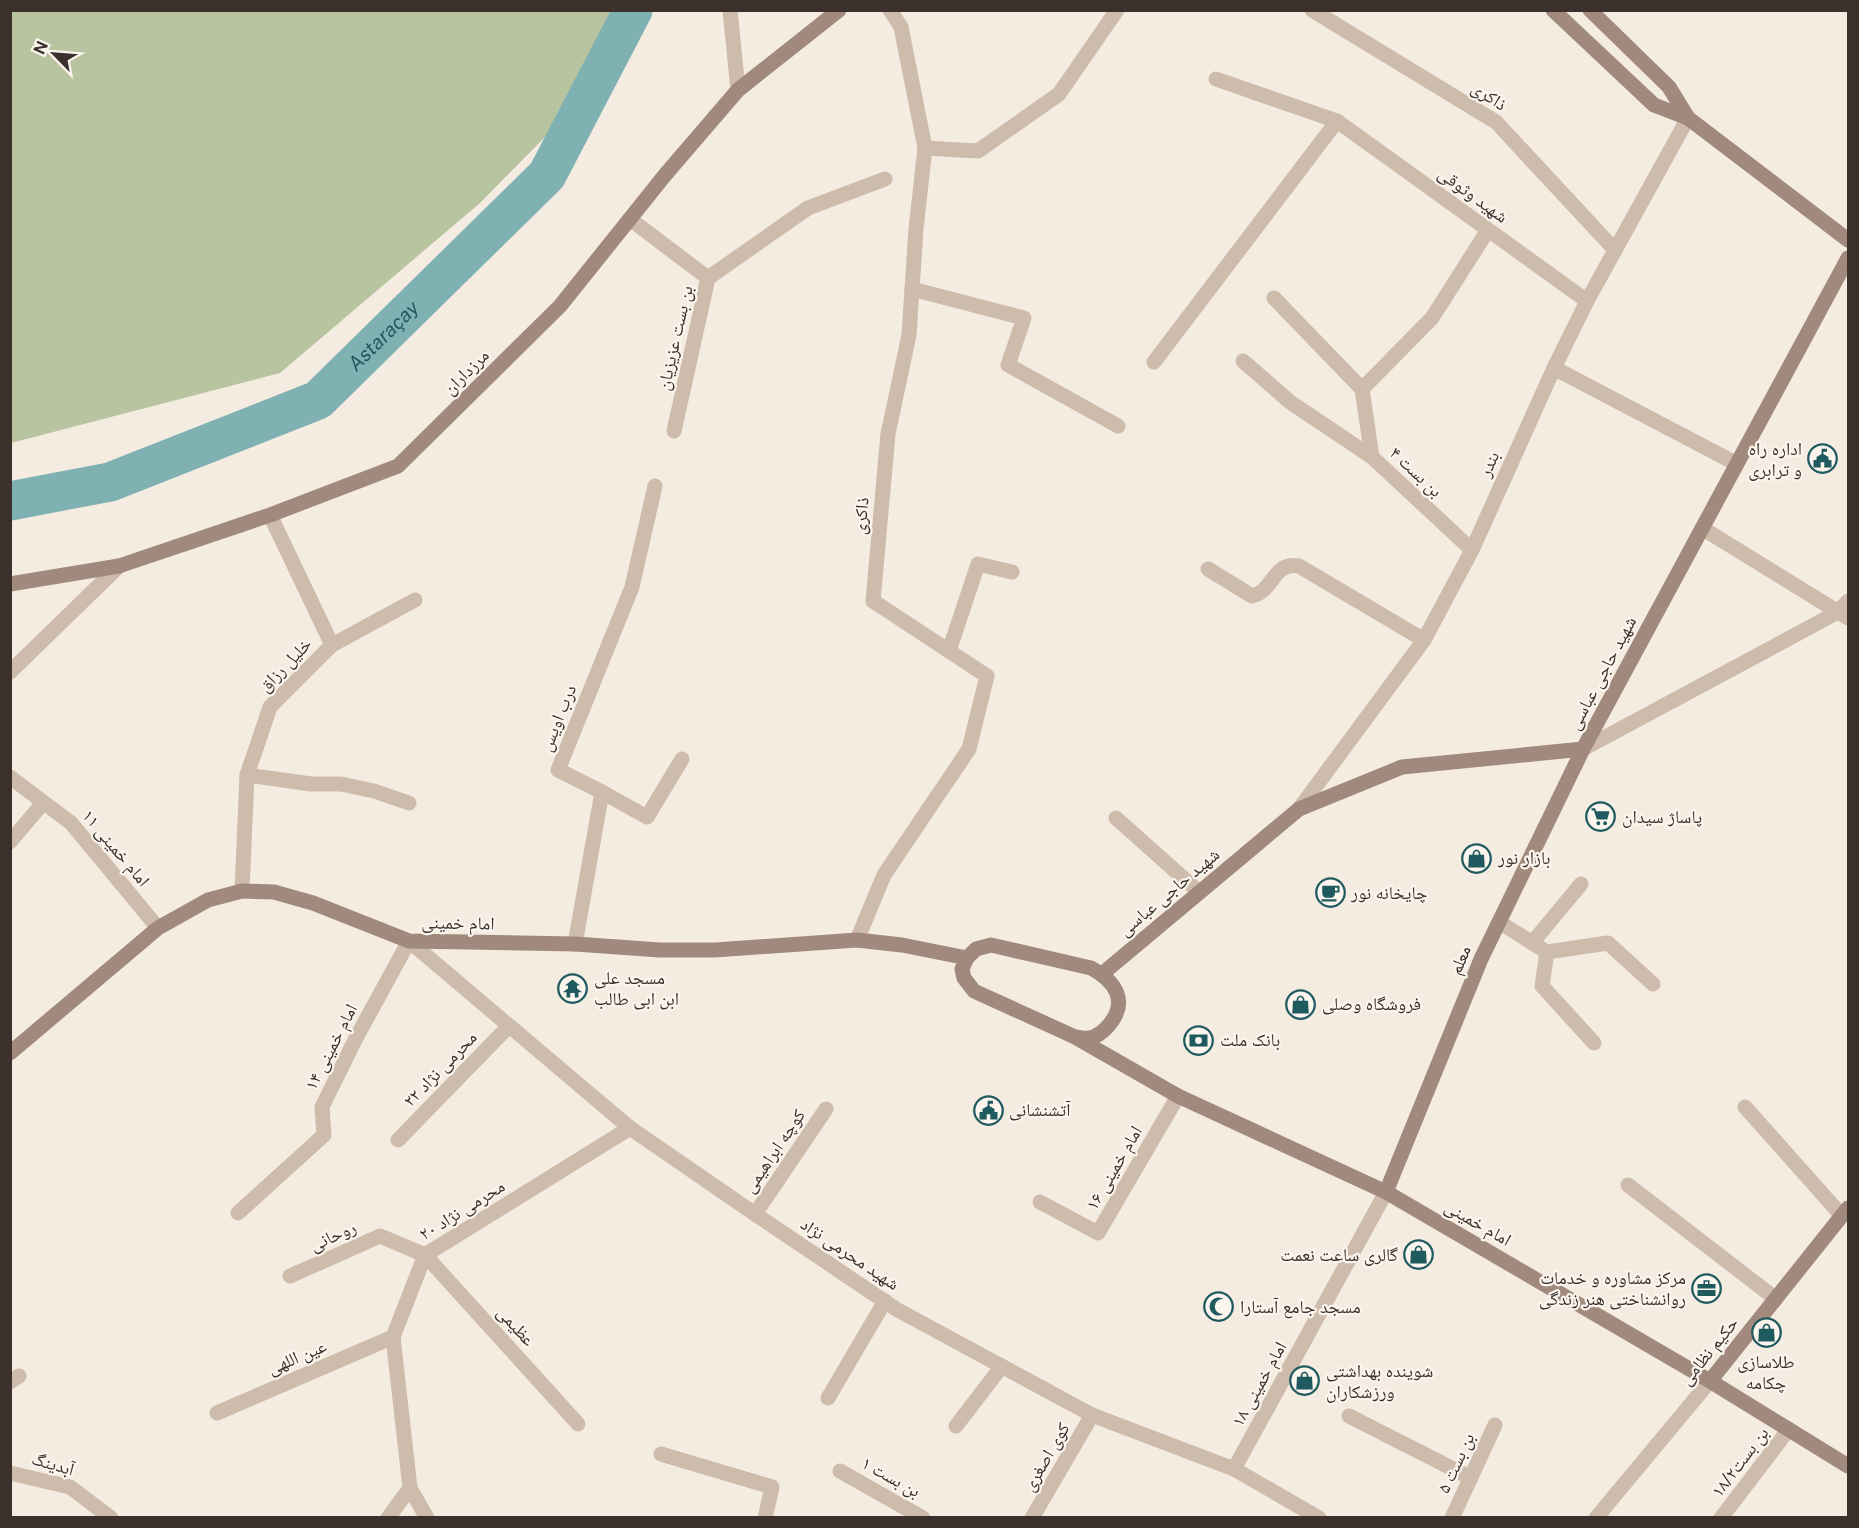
<svg xmlns="http://www.w3.org/2000/svg" width="1859" height="1528" font-family="'Public Sans','Noto Naskh Arabic',sans-serif">
  <style>
    .green { fill: #b8c4a0 }
    .lines { fill: none; stroke-linecap: round; stroke-linejoin: round }
    .river { stroke: #7fb0b2; stroke-width: 39 }
    .street { stroke: #cdbbac; stroke-width: 15 }
    .secondary { stroke: #a18a7d; stroke-width: 15 }
    .labels { text-anchor: middle; stroke-width: 4.5; stroke-linejoin: round; paint-order: stroke }
    .street-label { font-size: 18px; fill: #3b302b; stroke: #fbf5ee }
    .poi-label { font-size: 18px; fill: #3b302b; stroke: #fbf5ee; text-anchor: start }
    .water-label { font-size: 20px; font-style: italic; fill: #1f5a5e; stroke: #fbf5ee }
  </style>
  <rect width="100%" height="100%" fill="#f4ebe1"/>
  <path class="green" d="M 11,10 L 646,10 L 646,11 L 622,59 L 480,203 L 280,373 L 11,443 Z"/>
  <g class="lines">
    <path class="river" id="s1" d="M 10,501 L 110,482 L 318,400 L 547,175 L 633,10"/>
    <g class="street">
      <path d="M 730,10 L 738,90"/>
      <path d="M 1312,10 L 1496,122 L 1615,250"/>
      <path d="M 1216,79 L 1337,121 L 1587,301"/>
      <path d="M 925,148 L 978,151 L 1059,94 L 1117,10"/>
      <path d="M 630,219 L 708,278 L 674,431"/>
      <path d="M 708,278 L 808,208 L 885,179"/>
      <path d="M 912,289 L 1024,318 L 1008,365 L 1118,426"/>
      <path d="M 1274,298 L 1362,389 L 1372,457 L 1472,550"/>
      <path d="M 1243,361 L 1290,402 L 1372,457"/>
      <path d="M 1154,362 L 1337,121"/>
      <path d="M 1554,368 L 1737,464"/>
      <path d="M 1362,389 L 1432,318 L 1488,230"/>
      <path d="M 1702,528 L 1848,618"/>
      <path d="M 1208,569 L 1252,596 C 1274,591 1273,561 1299,566 L 1424,640"/>
      <path d="M 332,645 L 415,600"/>
      <path d="M 949,651 L 978,564 L 1012,572"/>
      <path d="M 10,672 L 119,566"/>
      <path d="M 1583,749 L 1838,612 L 1848,601"/>
      <path d="M 247,775 L 311,784 L 341,784 L 374,791 L 409,803"/>
      <path d="M 10,777 L 71,823 L 158,928"/>
      <path d="M 602,792 L 647,817 L 682,759"/>
      <path d="M 1299,809 L 1424,640 L 1472,550 L 1554,368 L 1587,301 L 1688,118"/>
      <path d="M 1116,818 L 1199,892"/>
      <path d="M 10,842 L 43,803"/>
      <path d="M 242,891 L 247,775 L 270,707 L 332,645 L 270,515"/>
      <path d="M 1499,922 L 1547,952 L 1542,986 L 1594,1043"/>
      <path d="M 857,940 L 884,875 L 969,749 L 987,676 L 873,601 L 888,434 L 909,335 L 916,229 L 925,148 L 901,27 L 890,10"/>
      <path d="M 1532,943 L 1581,884"/>
      <path d="M 575,944 L 602,792 L 558,770 L 632,587 L 655,486"/>
      <path d="M 1547,952 L 1608,943 L 1653,984"/>
      <path d="M 1745,1107 L 1842,1216"/>
      <path d="M 398,1140 L 509,1026"/>
      <path d="M 1628,1185 L 1776,1299"/>
      <path d="M 1040,1202 L 1098,1233 L 1178,1096"/>
      <path d="M 238,1213 L 324,1135 L 322,1107 L 355,1040 L 409,941 L 630,1128 L 755,1214 L 896,1309 L 1092,1415 L 1234,1469 L 1319,1518"/>
      <path d="M 755,1214 L 826,1109"/>
      <path d="M 290,1276 L 380,1236 L 425,1255 L 578,1424"/>
      <path d="M 10,1382 L 19,1376"/>
      <path d="M 828,1398 L 885,1301"/>
      <path d="M 217,1413 L 393,1337"/>
      <path d="M 1349,1416 L 1471,1478"/>
      <path d="M 956,1426 L 1002,1366"/>
      <path d="M 661,1454 L 772,1487 L 765,1518"/>
      <path d="M 1234,1469 L 1386,1192"/>
      <path d="M 840,1471 L 923,1518"/>
      <path d="M 10,1473 L 70,1487 L 111,1518"/>
      <path d="M 388,1518 L 410,1488"/>
      <path d="M 427,1518 L 410,1488 L 393,1337 L 425,1255 L 630,1128"/>
      <path d="M 1032,1518 L 1092,1415"/>
      <path d="M 1452,1518 L 1495,1425"/>
      <path d="M 1596,1518 L 1710,1381"/>
      <path d="M 1721,1518 L 1789,1429"/>
    </g>
    <g class="secondary">
      <path d="M 1553,10 L 1654,105 L 1688,118 L 1848,240"/>
      <path d="M 1590,10 L 1669,87 L 1688,118"/>
      <path d="M 10,584 L 119,566 L 270,515 L 398,466 L 560,306 L 665,175 L 738,90 L 839,10"/>
      <path d="M 991,945 L 1091,968 C 1115,981 1129,1001 1109,1025 C 1104,1031 1096,1037 1089,1038 C 1085,1039 1079,1037 1075,1037 L 974,991 L 964,978 L 962,969 L 967,958 L 976,949 Z"/>
      <path d="M 1102,974 L 1299,809 L 1402,767 L 1583,749"/>
      <path d="M 1075,1037 L 1178,1096 L 1386,1192 L 1710,1381 L 1848,1466"/>
      <path d="M 10,1053 L 158,928 L 208,900 L 242,891 L 274,892 L 313,903 L 409,941 L 575,944 L 660,950 L 715,950 L 857,940 L 902,945 L 967,958"/>
      <path d="M 1386,1192 L 1481,959 L 1583,749 L 1848,258"/>
      <path d="M 1710,1381 L 1848,1208"/>
    </g>
  </g>
  <defs>
    <symbol id="civic-ring" viewBox="-11 -11 22 22"><circle r="9.5" fill="#fbf5ee" stroke="#1f5a5e" stroke-width="1.5"/><path d="M-.6-6.5H3V-4.5H.6V-3L4-1V1h2V6H-6V1h2V-1L-.6-3ZM-1.2 2.5V6h2.4V2.5Z" fill="#1f5a5e"/></symbol>
    <symbol id="supermarket-ring" viewBox="-11 -11 22 22"><circle r="9.5" fill="#fbf5ee" stroke="#1f5a5e" stroke-width="1.5"/><path d="M-6-5.5h2.5l.6 2H6L4.5 2H-2.5L-4.4-4H-6ZM-1.5 3.2a1.3 1.3 0 1 0 .1 0ZM3 3.2a1.3 1.3 0 1 0 .1 0Z" fill="#1f5a5e"/></symbol>
    <symbol id="shop-ring" viewBox="-11 -11 22 22"><circle r="9.5" fill="#fbf5ee" stroke="#1f5a5e" stroke-width="1.5"/><path d="M-5-2.5h2.3a2.7 3.5 0 0 1 5.4 0H5L5.5 6h-11ZM-1.5-2.5h3a1.5 2.3 0 0 0-3 0Z" fill="#1f5a5e"/></symbol>
    <symbol id="cafe-ring" viewBox="-11 -11 22 22"><circle r="9.5" fill="#fbf5ee" stroke="#1f5a5e" stroke-width="1.5"/><path d="M-5.5-4.5H6V0H3Q3 3.5 0 3.5H-2.5Q-5.5 3.5-5.5 0ZM3-3.2v2h1.7v-2ZM-6 4.5H4V6H-6Z" fill="#1f5a5e"/></symbol>
    <symbol id="temple-ring" viewBox="-11 -11 22 22"><circle r="9.5" fill="#fbf5ee" stroke="#1f5a5e" stroke-width="1.5"/><path d="M0-6L5-2H3V0L6.5 2.5H4V6H1.5V3h-3V6H-4V2.5H-6.5L-3 0V-2H-5Z" fill="#1f5a5e"/></symbol>
    <symbol id="bank-ring" viewBox="-11 -11 22 22"><circle r="9.5" fill="#fbf5ee" stroke="#1f5a5e" stroke-width="1.5"/><path d="M-6-4H6V4H-6ZM0-2.3a2.3 2.3 0 1 0 0 4.6a2.3 2.3 0 1 0 0-4.6Z" fill="#1f5a5e"/></symbol>
    <symbol id="office-ring" viewBox="-11 -11 22 22"><circle r="9.5" fill="#fbf5ee" stroke="#1f5a5e" stroke-width="1.5"/><path d="M-6-3h4V-5.5h4V-3h4V5H-6ZM-1-4.5V-3h2v-1.5ZM-6 0V1H6V0Z" fill="#1f5a5e"/></symbol>
    <symbol id="mosque-ring" viewBox="-11 -11 22 22"><circle r="9.5" fill="#fbf5ee" stroke="#1f5a5e" stroke-width="1.5"/><path d="M3.5-4.9A6 6 0 1 0 3.5 4.9A5 5 0 1 1 3.5-4.9Z" fill="#1f5a5e"/></symbol>
  </defs>
  <g fill-rule="evenodd">
    <use href="#civic-ring" x="1806" y="442" width="33" height="33"/>
    <use href="#supermarket-ring" x="1584" y="800" width="33" height="33"/>
    <use href="#shop-ring" x="1460" y="842" width="33" height="33"/>
    <use href="#cafe-ring" x="1314" y="876" width="33" height="33"/>
    <use href="#temple-ring" x="556" y="972" width="33" height="33"/>
    <use href="#shop-ring" x="1284" y="988" width="33" height="33"/>
    <use href="#bank-ring" x="1182" y="1024" width="33" height="33"/>
    <use href="#civic-ring" x="972" y="1094" width="33" height="33"/>
    <use href="#shop-ring" x="1402" y="1238" width="33" height="33"/>
    <use href="#office-ring" x="1690" y="1272" width="33" height="33"/>
    <use href="#mosque-ring" x="1202" y="1290" width="33" height="33"/>
    <use href="#shop-ring" x="1750" y="1316" width="33" height="33"/>
    <use href="#shop-ring" x="1288" y="1364" width="33" height="33"/>
  </g>
  <g class="labels">
    <g class="street-label">
      <text transform="translate(1489 96) rotate(33)" y="6">ذاکری</text>
      <text transform="translate(1473 195) rotate(36)" y="6">شهید وثوقی</text>
      <text transform="translate(675 338) rotate(-77)" y="6">بن بست عزیزیان</text>
      <text transform="translate(466 372) rotate(-45)" y="6">مرزداران</text>
      <text transform="translate(1489 464) rotate(-66)" y="6">بندر</text>
      <text transform="translate(1416 472) rotate(43)" y="6">بن بست ۴</text>
      <text transform="translate(861 516) rotate(-85)" y="6">ذاکری</text>
      <text transform="translate(285 665) rotate(-46)" y="6">خلیل رزاق</text>
      <text transform="translate(1602 673) rotate(-62)" y="6">شهید حاجی عباسی</text>
      <text transform="translate(558 718) rotate(-68)" y="6">درب اویس</text>
      <text transform="translate(116 848) rotate(50)" y="6">امام خمینی ۱۱</text>
      <text transform="translate(1169 892) rotate(-40)" y="6">شهید حاجی عباسی</text>
      <text transform="translate(458 923) rotate(1)" y="6">امام خمینی</text>
      <text transform="translate(1460 960) rotate(-67)" y="6">معلم</text>
      <text transform="translate(331 1047) rotate(-63)" y="6">امام خمینی ۱۴</text>
      <text transform="translate(440 1069) rotate(-46)" y="6">محرمی نژاد ۲۲</text>
      <text transform="translate(774 1151) rotate(-56)" y="6">کوچه ابراهیمی</text>
      <text transform="translate(1114 1168) rotate(-60)" y="6">امام خمینی ۱۶</text>
      <text transform="translate(462 1210) rotate(-32)" y="6">محرمی نژاد ۲۰</text>
      <text transform="translate(1478 1223) rotate(30)" y="6">امام خمینی</text>
      <text transform="translate(333 1236) rotate(-24)" y="6">روحانی</text>
      <text transform="translate(850 1254) rotate(34)" y="6">شهید محرمی نژاد</text>
      <text transform="translate(516 1326) rotate(48)" y="6">عظیمی</text>
      <text transform="translate(1709 1351) rotate(-51)" y="6">حکیم نظامی</text>
      <text transform="translate(297 1357) rotate(-23)" y="6">عین اللهی</text>
      <text transform="translate(1259 1384) rotate(-61)" y="6">امام خمینی ۱۸</text>
      <text transform="translate(1046 1457) rotate(-60)" y="6">کوی اصغری</text>
      <text transform="translate(1740 1462) rotate(-53)" y="6">بن بست۱۸/۲</text>
      <text transform="translate(1456 1463) rotate(-65)" y="6">بن بست ۵</text>
      <text transform="translate(53 1464) rotate(16)" y="6">آبدینگ</text>
      <text transform="translate(891 1477) rotate(29)" y="6">بن بست ۱</text>
    </g>
    <g class="poi-label">
      <text x="1802" y="455" text-anchor="end">اداره راه<tspan x="1802" dy="21">و ترابری</tspan></text>
      <text x="1622" y="823">پاساژ سیدان</text>
      <text x="1498" y="864">بازار نور</text>
      <text x="1351" y="899">چایخانه نور</text>
      <text x="594" y="984">مسجد علی<tspan x="594" dy="21">ابن ابی طالب</tspan></text>
      <text x="1322" y="1010">فروشگاه وصلی</text>
      <text x="1220" y="1046">بانک ملت</text>
      <text x="1009" y="1116">آتشنشانی</text>
      <text x="1398" y="1261" text-anchor="end">گالری ساعت نعمت</text>
      <text x="1686" y="1284" text-anchor="end">مرکز مشاوره و خدمات<tspan x="1686" dy="21">روانشناختی هنر زندگی</tspan></text>
      <text x="1240" y="1313">مسجد جامع آستارا</text>
      <text x="1766" y="1368" text-anchor="middle">طلاسازی<tspan x="1766" dy="21">چکامه</tspan></text>
      <text x="1326" y="1377">شوینده بهداشتی<tspan x="1326" dy="21">ورزشکاران</tspan></text>
    </g>
    <g class="water-label">
      <text dy="7" stroke="none"><textPath href="#s1" startOffset="417">Astaraçay</textPath></text>
    </g>
  </g>
  <rect width="1859" height="1528" fill="none" stroke="#3b302b" stroke-width="24"/>
  <g transform="translate(54 54) rotate(295)" stroke="#fbf5ee" stroke-width="4.5" paint-order="stroke">
  <path d="M0-4.5L10 22L0 15L-10 22Z" fill="#3b302b"/>
  <text y="-9" font-size="16" font-weight="bold" text-anchor="middle" fill="#3b302b">N</text>
  </g>
</svg>
